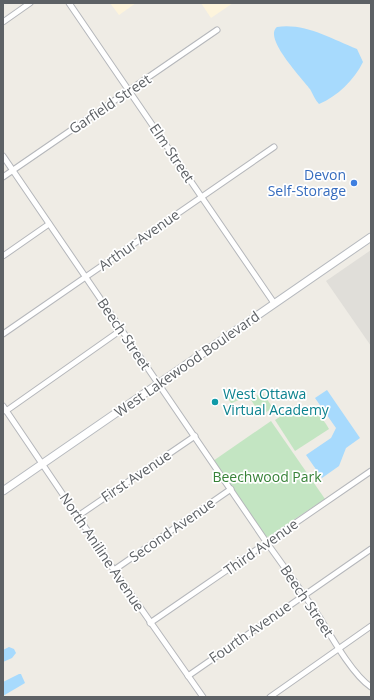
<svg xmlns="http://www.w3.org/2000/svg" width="374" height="700" font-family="'Open Sans',sans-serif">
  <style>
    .commercial { fill: #fdf4dc }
    .industrial { fill: #e0ded9 }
    .green { fill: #c3e5c2 }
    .water { fill: #a7dafd }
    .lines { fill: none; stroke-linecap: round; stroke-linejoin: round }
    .street-casing { stroke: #b5b7bb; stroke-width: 7 }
    .secondary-casing { stroke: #b6b9be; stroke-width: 9 }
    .street { stroke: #fff; stroke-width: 5 }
    .secondary { stroke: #fff; stroke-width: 7 }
    .shop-dot { fill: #3f7fe0; stroke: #fff; stroke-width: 1.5 }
    .culture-dot { fill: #0f9aa8; stroke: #fff; stroke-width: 1.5 }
    .labels { text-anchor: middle; stroke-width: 3.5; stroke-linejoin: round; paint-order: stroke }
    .street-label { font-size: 14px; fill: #5d6165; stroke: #fff }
    .shop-label { font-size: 14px; fill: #366cbe; stroke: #fff; text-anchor: end }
    .culture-label { font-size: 14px; fill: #0d838f; stroke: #fff; text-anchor: start }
    .park-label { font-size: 14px; fill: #378238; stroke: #fff }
  </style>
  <rect width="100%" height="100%" fill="#efece5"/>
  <g class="commercial">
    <path d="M 110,3 L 136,3 L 119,15 Z"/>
    <path d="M 201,3 L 233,3 L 211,18 Z"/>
  </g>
  <path class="industrial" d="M 371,250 L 371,346 L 326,281 Z"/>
  <g class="green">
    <path d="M 239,389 L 245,397 L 232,403 L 231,403 L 227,397 Z"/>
    <path d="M 262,392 L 273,408 L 261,415 L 251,400 Z"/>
    <path d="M 297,408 C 313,408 321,415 329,429 L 295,451 L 275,420 L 289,411 Z"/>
    <path d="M 271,421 L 325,499 L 268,537 L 265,536 L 213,461 Z"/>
  </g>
  <g class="water">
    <path d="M 277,27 C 306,23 331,39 357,49 L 363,62 C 354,80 338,96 319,104 C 315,100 313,94 310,89 C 302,78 263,38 277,27 Z"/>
    <path d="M 327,390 L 360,438 L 346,448 L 339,466 L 322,478 L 306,455 L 331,438 L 336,428 L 315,398 Z"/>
    <path d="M 9,647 L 14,649 L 16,653 L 12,658 L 3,662 L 3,650 Z"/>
    <path d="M 19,674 L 21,674 L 25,683 L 3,696 L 3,682 Z"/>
  </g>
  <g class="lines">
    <defs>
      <g id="street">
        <path d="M 69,3 L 274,303"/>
        <path d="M 3,22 L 30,3"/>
        <path d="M 3,156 L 267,543 C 285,568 303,593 320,618 C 332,638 353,675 371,687"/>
        <path d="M 3,177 L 217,30"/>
        <path d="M 3,256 L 49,224"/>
        <path d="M 3,334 L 274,147"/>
        <path d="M 3,406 L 114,570 L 203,697"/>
        <path d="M 6,411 L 121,330"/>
        <path d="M 78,516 L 195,436"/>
        <path d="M 114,570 L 231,489"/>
        <path d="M 150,623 L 371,471"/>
        <path d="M 188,676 L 371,549"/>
        <path d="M 270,697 L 371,626"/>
      </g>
      <path id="secondary" d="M 3,491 L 371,237"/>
    </defs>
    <use href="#street" class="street-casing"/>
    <use href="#secondary" class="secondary-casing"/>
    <use href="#street" class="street"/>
    <use href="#secondary" class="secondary"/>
  </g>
  <circle class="shop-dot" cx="354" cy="183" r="4"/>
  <circle class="culture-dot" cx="215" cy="402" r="4"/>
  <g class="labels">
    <g class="street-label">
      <text transform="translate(110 104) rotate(-34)" y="5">Garfield Street</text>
      <text transform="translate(172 153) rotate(56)" y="5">Elm Street</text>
      <text transform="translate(139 240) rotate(-35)" y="5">Arthur Avenue</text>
      <text transform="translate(124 334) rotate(56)" y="5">Beech Street</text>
      <text transform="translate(187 364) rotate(-35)" y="5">West Lakewood Boulevard</text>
      <text transform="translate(136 476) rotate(-34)" y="5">First Avenue</text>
      <text transform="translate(172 530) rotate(-35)" y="5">Second Avenue</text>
      <text transform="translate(261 547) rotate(-35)" y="5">Third Avenue</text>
      <text transform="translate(102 552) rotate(56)" y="5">North Aniline Avenue</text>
      <text transform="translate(307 601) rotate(56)" y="5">Beech Street</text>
      <text transform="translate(250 632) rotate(-35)" y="5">Fourth Avenue</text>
    </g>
    <g class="shop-label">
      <text x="346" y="180">Devon<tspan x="346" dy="16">Self-Storage</tspan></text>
    </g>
    <g class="culture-label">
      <text x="223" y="399">West Ottawa<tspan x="223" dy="16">Virtual Academy</tspan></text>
    </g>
    <g class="park-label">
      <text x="267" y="482">Beechwood Park</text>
    </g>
  </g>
  <rect width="374" height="700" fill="none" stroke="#5d6165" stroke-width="8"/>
</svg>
